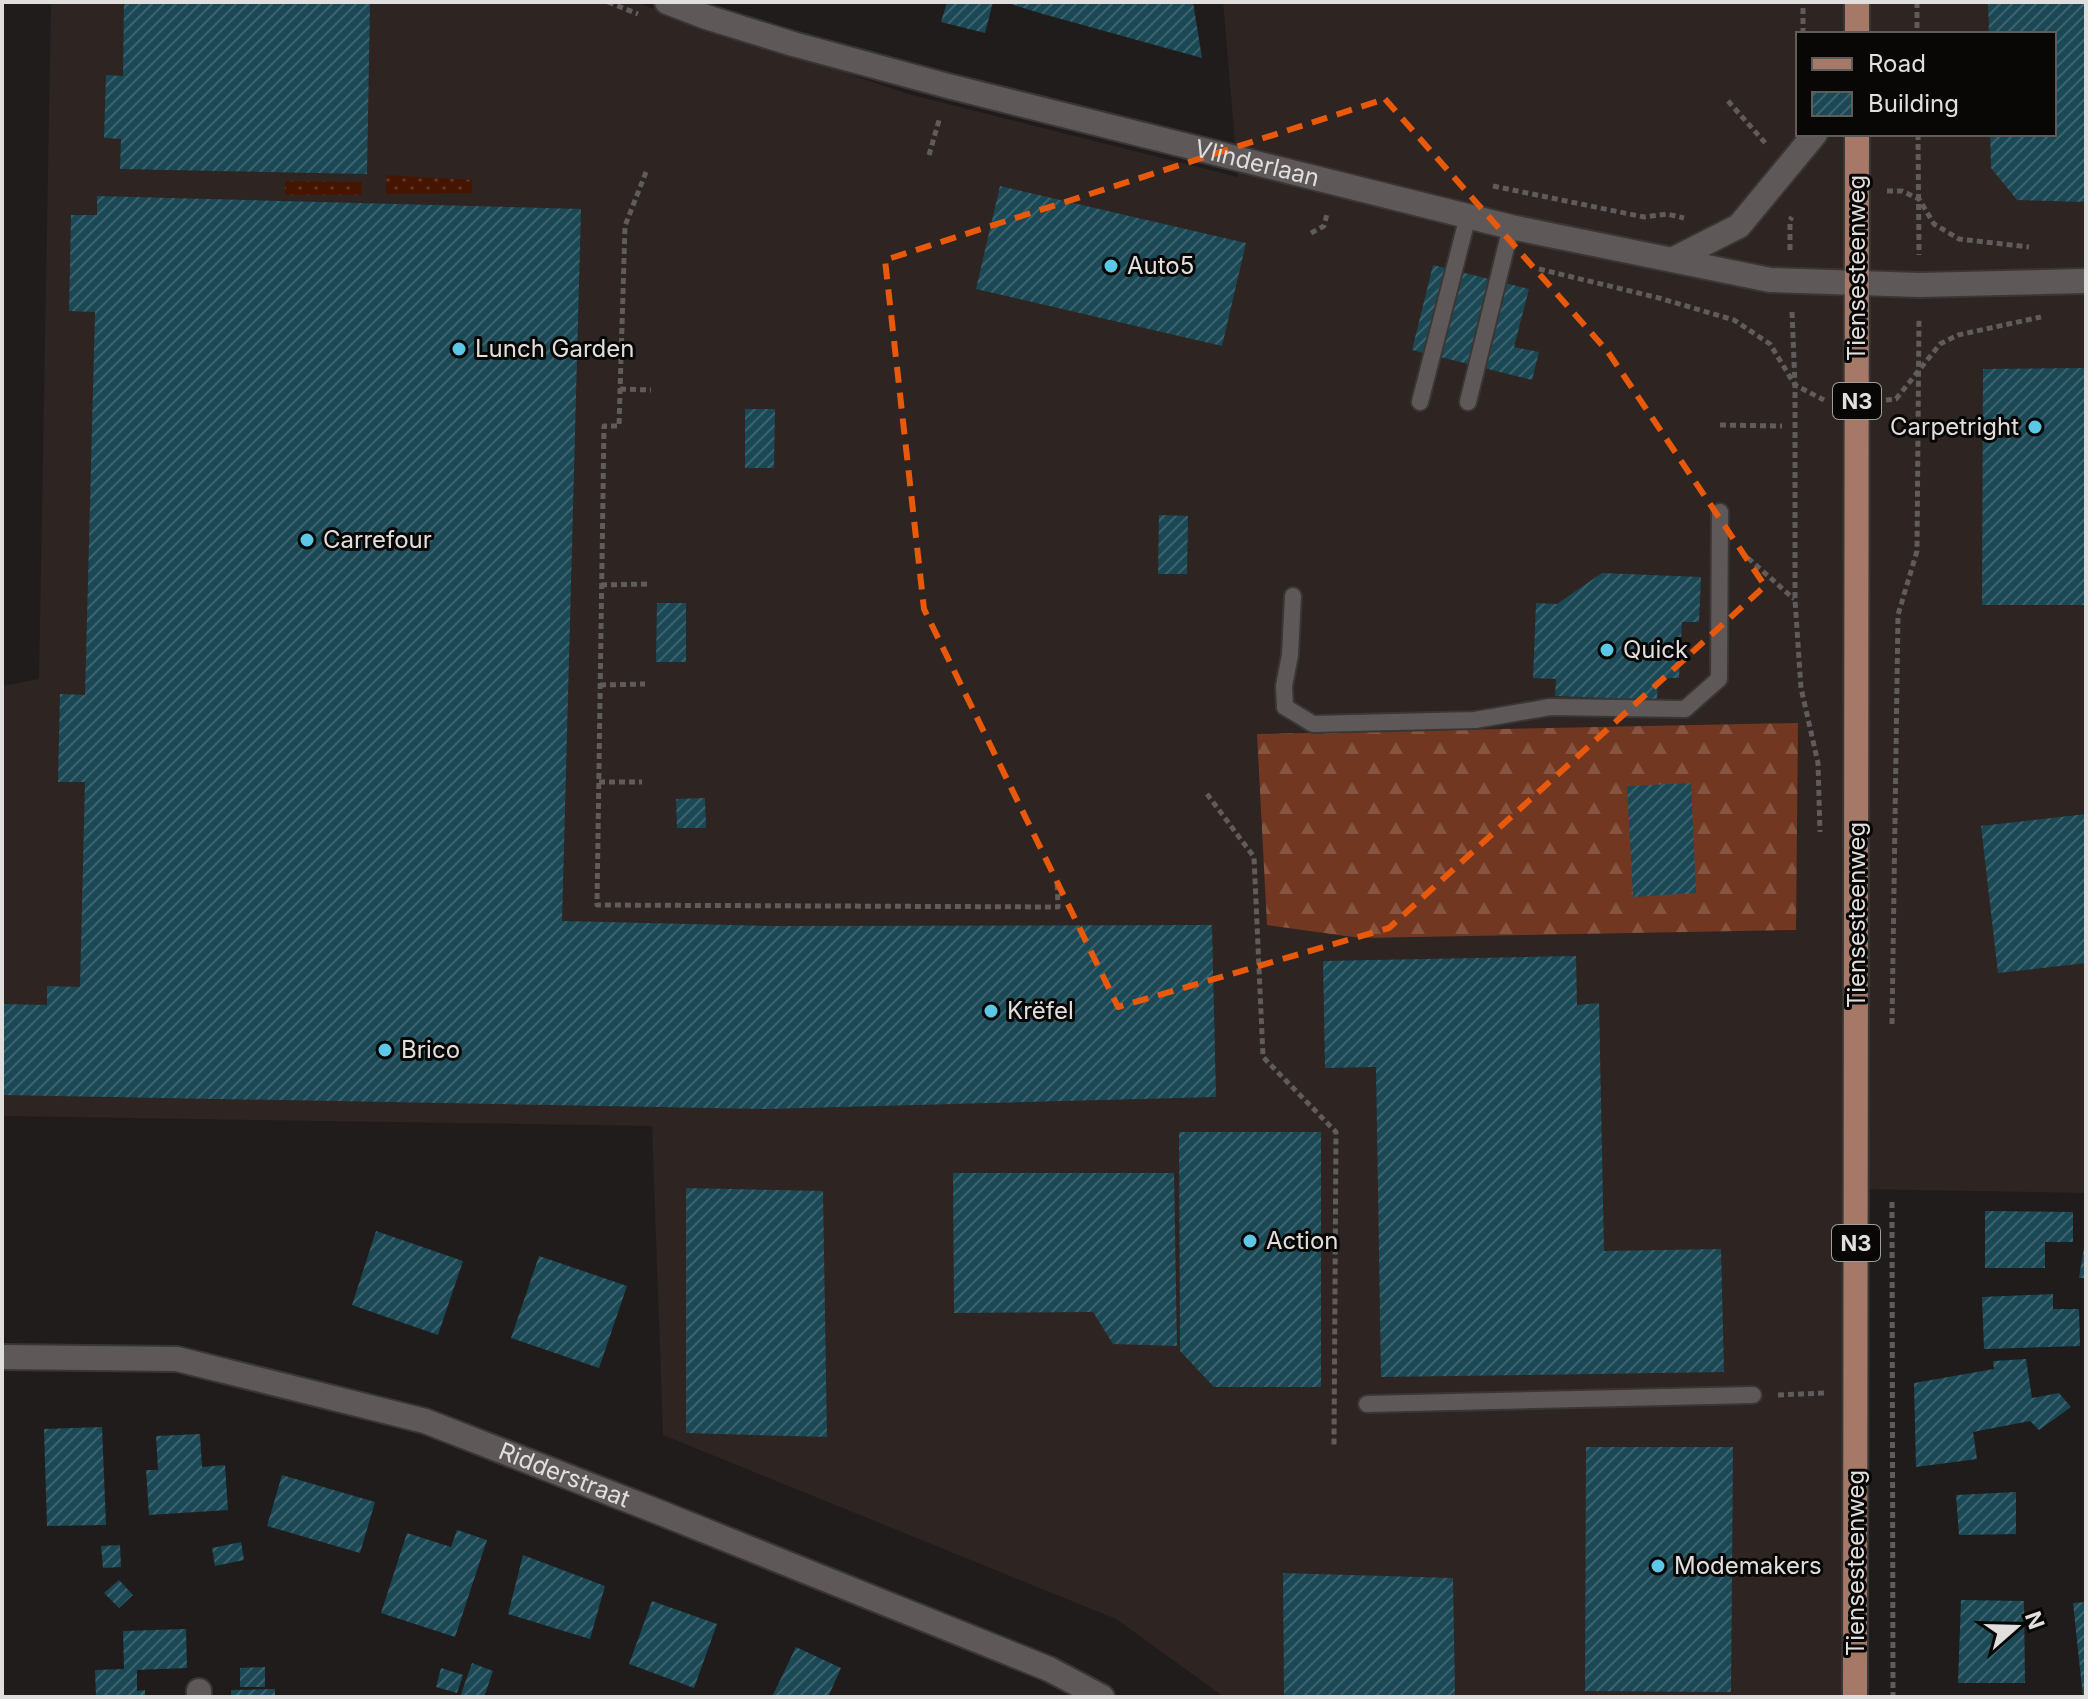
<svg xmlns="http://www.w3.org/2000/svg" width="2088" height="1699" font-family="Inter,sans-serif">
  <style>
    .built { fill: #2e2421; fill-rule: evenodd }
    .grass { fill: url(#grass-dots) }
    .forest { fill: url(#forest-firs) }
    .building { fill: url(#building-hatch) }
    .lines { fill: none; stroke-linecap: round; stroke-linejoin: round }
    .lane-casing { stroke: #393736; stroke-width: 20 }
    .street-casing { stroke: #393736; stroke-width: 28 }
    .primary-casing { stroke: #393736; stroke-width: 28 }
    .path { stroke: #5f5c5b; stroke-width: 5; stroke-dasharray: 6 4; stroke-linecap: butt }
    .lane { stroke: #5e5958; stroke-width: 16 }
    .street { stroke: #5e5958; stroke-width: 24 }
    .primary { stroke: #a57868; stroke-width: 24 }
    .marked { fill: none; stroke: #e8590c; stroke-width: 6; stroke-dasharray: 16 10; stroke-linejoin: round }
    .poi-dot { fill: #5cc7e7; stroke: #080706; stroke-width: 3 }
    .labels { text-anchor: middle; stroke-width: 6; stroke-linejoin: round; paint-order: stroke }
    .shield { fill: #080706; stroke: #a09e9d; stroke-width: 2 }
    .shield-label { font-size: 22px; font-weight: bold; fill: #e1dfde }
    .street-label { font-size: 24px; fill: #e1dfde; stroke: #080706 }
    .poi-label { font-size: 24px; fill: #e1dfde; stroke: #080706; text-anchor: start }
  </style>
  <defs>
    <pattern id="grass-dots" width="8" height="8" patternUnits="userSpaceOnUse" patternTransform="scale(2)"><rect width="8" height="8" fill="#451501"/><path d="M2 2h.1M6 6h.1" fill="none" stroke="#603726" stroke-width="1.8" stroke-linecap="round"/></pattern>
    <pattern id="forest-firs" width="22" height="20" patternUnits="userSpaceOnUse" patternTransform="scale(2)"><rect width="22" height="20" fill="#723720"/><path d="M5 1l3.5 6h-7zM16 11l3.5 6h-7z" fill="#865440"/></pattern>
    <pattern id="building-hatch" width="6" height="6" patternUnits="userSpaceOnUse" patternTransform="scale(2)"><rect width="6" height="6" fill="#1b4855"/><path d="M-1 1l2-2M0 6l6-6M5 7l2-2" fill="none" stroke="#3c626d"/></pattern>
  </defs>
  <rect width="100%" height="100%" fill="#201c1b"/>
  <path class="built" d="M 51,2 L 635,2 L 908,94 L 1238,177 L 1223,2 L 2086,2 L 2086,1193 L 1856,1189 L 1855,1697 L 1224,1697 L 1116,1619 L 663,1435 L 652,1126 L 2,1116 L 2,686 L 39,679 ZM 1798,34 L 2054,34 L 2054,134 L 1798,134 Z"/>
  <g class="grass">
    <path d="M 386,175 L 472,180 L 472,193 L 386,194 Z"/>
    <path d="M 285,181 L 362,182 L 361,195 L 285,195 Z"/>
  </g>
  <path class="forest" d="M 1798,723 L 1796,930 L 1360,938 L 1267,925 L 1257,734 Z"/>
  <g class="building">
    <path d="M 124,2 L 370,2 L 367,174 L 120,169 L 121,139 L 104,138 L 106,75 L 123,76 Z"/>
    <path d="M 947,2 L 993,2 L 985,33 L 941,22 Z"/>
    <path d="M 1004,2 L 1193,2 L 1202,58 L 1043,14 Z"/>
    <path d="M 1988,2 L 2086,2 L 2086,202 L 2017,200 L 1991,168 L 1990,134 L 2054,134 L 2054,34 L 1989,34 Z"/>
    <path d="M 1000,186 L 1246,243 L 1222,346 L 976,289 Z"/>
    <path d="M 97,196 L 581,209 L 562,921 L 770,926 L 1212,925 L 1216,1097 L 767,1109 L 2,1095 L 2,1004 L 47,1005 L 47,986 L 80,987 L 85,782 L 58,782 L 60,694 L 85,695 L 95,312 L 69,311 L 71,215 L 97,215 Z"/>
    <path d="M 1433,265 L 1529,289 L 1514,347 L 1539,352 L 1532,380 L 1412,350 Z"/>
    <path d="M 2086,368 L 2086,605 L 1982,605 L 1983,369 Z"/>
    <path d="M 745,409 L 775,409 L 774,468 L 745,468 Z"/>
    <path d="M 1159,515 L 1188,516 L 1187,574 L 1158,574 Z"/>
    <path d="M 1602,573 L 1701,577 L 1699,622 L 1682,622 L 1679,678 L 1658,678 L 1657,700 L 1555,696 L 1556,679 L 1533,678 L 1536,603 L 1557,604 Z"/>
    <path d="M 657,603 L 686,603 L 686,662 L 656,662 Z"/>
    <path d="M 1691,783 L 1696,893 L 1633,897 L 1627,786 Z"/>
    <path d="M 705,798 L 706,828 L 677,828 L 676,799 Z"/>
    <path d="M 2086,814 L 2086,963 L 1998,973 L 1981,826 Z"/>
    <path d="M 1576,956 L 1577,1005 L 1599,1003 L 1604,1251 L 1721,1249 L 1724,1372 L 1381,1377 L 1376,1067 L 1325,1068 L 1323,961 Z"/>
    <path d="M 1179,1132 L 1321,1132 L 1321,1387 L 1214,1387 L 1180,1351 Z"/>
    <path d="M 953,1173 L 1174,1173 L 1177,1346 L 1113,1344 L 1093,1312 L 954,1313 Z"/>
    <path d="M 686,1188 L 823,1191 L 827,1437 L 686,1433 Z"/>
    <path d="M 1985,1211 L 2073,1212 L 2073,1242 L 2045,1242 L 2045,1268 L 1985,1268 Z"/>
    <path d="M 376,1231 L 463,1261 L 438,1335 L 352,1305 Z"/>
    <path d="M 2084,1247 L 2086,1247 L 2086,1278 L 2079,1278 Z"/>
    <path d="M 539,1256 L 627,1286 L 599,1368 L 511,1338 Z"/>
    <path d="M 2053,1294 L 2053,1309 L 2079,1309 L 2080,1346 L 1984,1349 L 1982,1297 Z"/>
    <path d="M 2026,1359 L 2032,1398 L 2059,1393 L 2071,1407 L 2039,1430 L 2030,1421 L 1973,1432 L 1977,1459 L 1916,1467 L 1914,1383 L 1994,1369 L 1993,1361 Z"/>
    <path d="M 102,1427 L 106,1525 L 47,1526 L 44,1429 Z"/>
    <path d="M 200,1434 L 202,1467 L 225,1465 L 228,1510 L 149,1515 L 146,1470 L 158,1470 L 156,1436 Z"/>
    <path d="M 1586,1447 L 1733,1447 L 1731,1692 L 1585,1691 Z"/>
    <path d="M 282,1475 L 375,1502 L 360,1553 L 267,1526 Z"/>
    <path d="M 2016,1492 L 2016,1534 L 1959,1535 L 1956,1495 Z"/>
    <path d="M 457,1530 L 487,1540 L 455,1637 L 381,1613 L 407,1533 L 451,1547 Z"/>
    <path d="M 241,1542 L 244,1560 L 215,1566 L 212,1548 Z"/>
    <path d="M 120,1545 L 121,1567 L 103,1568 L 101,1546 Z"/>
    <path d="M 523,1555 L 605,1586 L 590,1639 L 508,1614 Z"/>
    <path d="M 1283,1573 L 1453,1578 L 1455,1697 L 1284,1697 Z"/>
    <path d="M 119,1580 L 133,1595 L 119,1608 L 104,1593 Z"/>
    <path d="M 1961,1600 L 2024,1601 L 2025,1683 L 1958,1683 Z"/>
    <path d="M 652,1601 L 717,1624 L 694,1688 L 629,1664 Z"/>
    <path d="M 2086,1602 L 2086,1697 L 2083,1697 L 2073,1603 Z"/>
    <path d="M 186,1629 L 187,1668 L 137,1670 L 137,1691 L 145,1690 L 145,1697 L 96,1697 L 95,1670 L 124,1669 L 123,1631 Z"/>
    <path d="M 796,1647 L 841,1668 L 828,1697 L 772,1697 Z"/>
    <path d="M 472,1663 L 493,1671 L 484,1697 L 460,1697 Z"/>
    <path d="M 265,1667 L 265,1687 L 240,1687 L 240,1668 Z"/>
    <path d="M 441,1668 L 463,1675 L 457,1693 L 436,1687 Z"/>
    <path d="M 275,1689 L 275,1697 L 231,1697 L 231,1690 Z"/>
  </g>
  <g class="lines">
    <defs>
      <g id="lane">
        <path d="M 1420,402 L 1468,216"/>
        <path d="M 1468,402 L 1511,227"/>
        <path d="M 1293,596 L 1290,655 L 1284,686 L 1285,707 L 1313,724 L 1475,720 L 1550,707 L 1685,709 L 1719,679 L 1720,512"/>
        <path d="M 1367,1404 L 1753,1395"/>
      </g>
      <g id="street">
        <path id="s1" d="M 667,2 L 706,17 L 793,44 L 948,86 L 1511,227 L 1770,280 L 1919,285 L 2086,281"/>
        <path d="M 1674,259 L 1739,226 L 1815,134"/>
        <path id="s2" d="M 2,1357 L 177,1359 L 425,1421 L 656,1511 L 1049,1669 L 1102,1697"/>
        <path d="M 199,1691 L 199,1697"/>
      </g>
      <g id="primary">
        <path d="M 1857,2 L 1857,34"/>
        <path d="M 1855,1697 L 1857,134"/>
      </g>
    </defs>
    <use href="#lane" class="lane-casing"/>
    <use href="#street" class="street-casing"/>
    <use href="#primary" class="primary-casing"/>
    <g class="path">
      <path d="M 608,2 L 638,14"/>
      <path d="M 1917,2 L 1917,34"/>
      <path d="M 1803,34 L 1803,2"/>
      <path d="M 1728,101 L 1767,145"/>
      <path d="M 1918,134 L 1919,255"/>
      <path d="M 929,155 L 940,117"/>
      <path d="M 646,172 L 625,226 L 619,426 L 604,426 L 597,905 L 1058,907 L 1057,880"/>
      <path d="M 1493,186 L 1644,217 L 1667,214 L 1684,218"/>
      <path d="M 1887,191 L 1902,191 L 1919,199 L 1934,224 L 1959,239 L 2029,247"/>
      <path d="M 1311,233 L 1324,226 L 1327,214"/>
      <path d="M 1790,250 L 1790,220 L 1792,217"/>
      <path d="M 1539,269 L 1659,298 L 1734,320 L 1770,344 L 1795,385 L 1824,400"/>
      <path d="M 1792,312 L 1795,385 L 1795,600 L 1801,688 L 1818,763 L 1820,832"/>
      <path d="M 620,389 L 651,390"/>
      <path d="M 1886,400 L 1896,399 L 1940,344 L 1958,335 L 2041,317"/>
      <path d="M 1720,425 L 1782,426"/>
      <path d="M 1748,558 L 1794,599"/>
      <path d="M 601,585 L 647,584"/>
      <path d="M 600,685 L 645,684"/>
      <path d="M 599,782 L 642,782"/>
      <path d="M 1207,794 L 1254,857 L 1263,1057 L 1336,1132 L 1334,1445"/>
      <path d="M 1892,1024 L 1898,615 L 1917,551 L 1919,317"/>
      <path d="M 1892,1202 L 1893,1697"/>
      <path d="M 1778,1395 L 1824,1393"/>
    </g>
    <use href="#lane" class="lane"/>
    <use href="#street" class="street"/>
    <use href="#primary" class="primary"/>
  </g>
  <path class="marked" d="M 1385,99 L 1608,352 L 1765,586 L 1389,928 L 1118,1007 L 924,609 L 885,260 Z"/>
  <g class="poi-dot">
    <circle cx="1111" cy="266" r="8"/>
    <circle cx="459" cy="349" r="8"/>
    <circle cx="2035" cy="427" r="8"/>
    <circle cx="307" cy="540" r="8"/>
    <circle cx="1607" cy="650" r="8"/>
    <circle cx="991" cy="1011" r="8"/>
    <circle cx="385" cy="1050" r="8"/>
    <circle cx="1250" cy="1241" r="8"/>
    <circle cx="1658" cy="1566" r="8"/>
  </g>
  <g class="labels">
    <g class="shield">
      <rect x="1833" y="383" width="48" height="36" rx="6"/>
      <rect x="1832" y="1225" width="48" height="36" rx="6"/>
    </g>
    <g class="shield-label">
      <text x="1857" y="409">N3</text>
      <text x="1856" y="1251">N3</text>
    </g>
    <g class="street-label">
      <text dy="8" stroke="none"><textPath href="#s1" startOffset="612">Vlinderlaan</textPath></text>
      <text transform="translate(1857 268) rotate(-90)" y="8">Tiensesteenweg</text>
      <text transform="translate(1857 915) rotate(-90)" y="8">Tiensesteenweg</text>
      <text dy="8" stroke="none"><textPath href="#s2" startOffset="580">Ridderstraat</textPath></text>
      <text transform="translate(1856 1563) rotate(-90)" y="8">Tiensesteenweg</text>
    </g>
    <g class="poi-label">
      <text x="1127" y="274">Auto5</text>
      <text x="475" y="357">Lunch Garden</text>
      <text x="2019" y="435" text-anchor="end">Carpetright</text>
      <text x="323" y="548">Carrefour</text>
      <text x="1623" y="658">Quick</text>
      <text x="1007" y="1019">Krëfel</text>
      <text x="401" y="1058">Brico</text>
      <text x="1266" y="1249">Action</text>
      <text x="1674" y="1574">Modemakers</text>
    </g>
  </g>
  <rect width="2088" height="1699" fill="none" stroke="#e1dfde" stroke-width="8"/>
  <rect x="1796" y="32" width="260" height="104" fill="#080706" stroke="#5f5d5c" stroke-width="2"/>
  <rect x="1812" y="58" width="40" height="12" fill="#a57868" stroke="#5f5d5c" stroke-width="2"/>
  <text x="1868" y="72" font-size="24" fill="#e1dfde">Road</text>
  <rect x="1812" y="92" width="40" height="24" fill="url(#building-hatch)" stroke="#5f5d5c" stroke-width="2"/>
  <text x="1868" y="112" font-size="24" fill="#e1dfde">Building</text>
  <g transform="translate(2016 1627) rotate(70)" stroke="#080706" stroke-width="6" paint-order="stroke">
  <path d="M0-6L14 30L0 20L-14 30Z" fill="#e1dfde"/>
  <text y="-12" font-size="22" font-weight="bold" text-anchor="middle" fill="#e1dfde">N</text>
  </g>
</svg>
